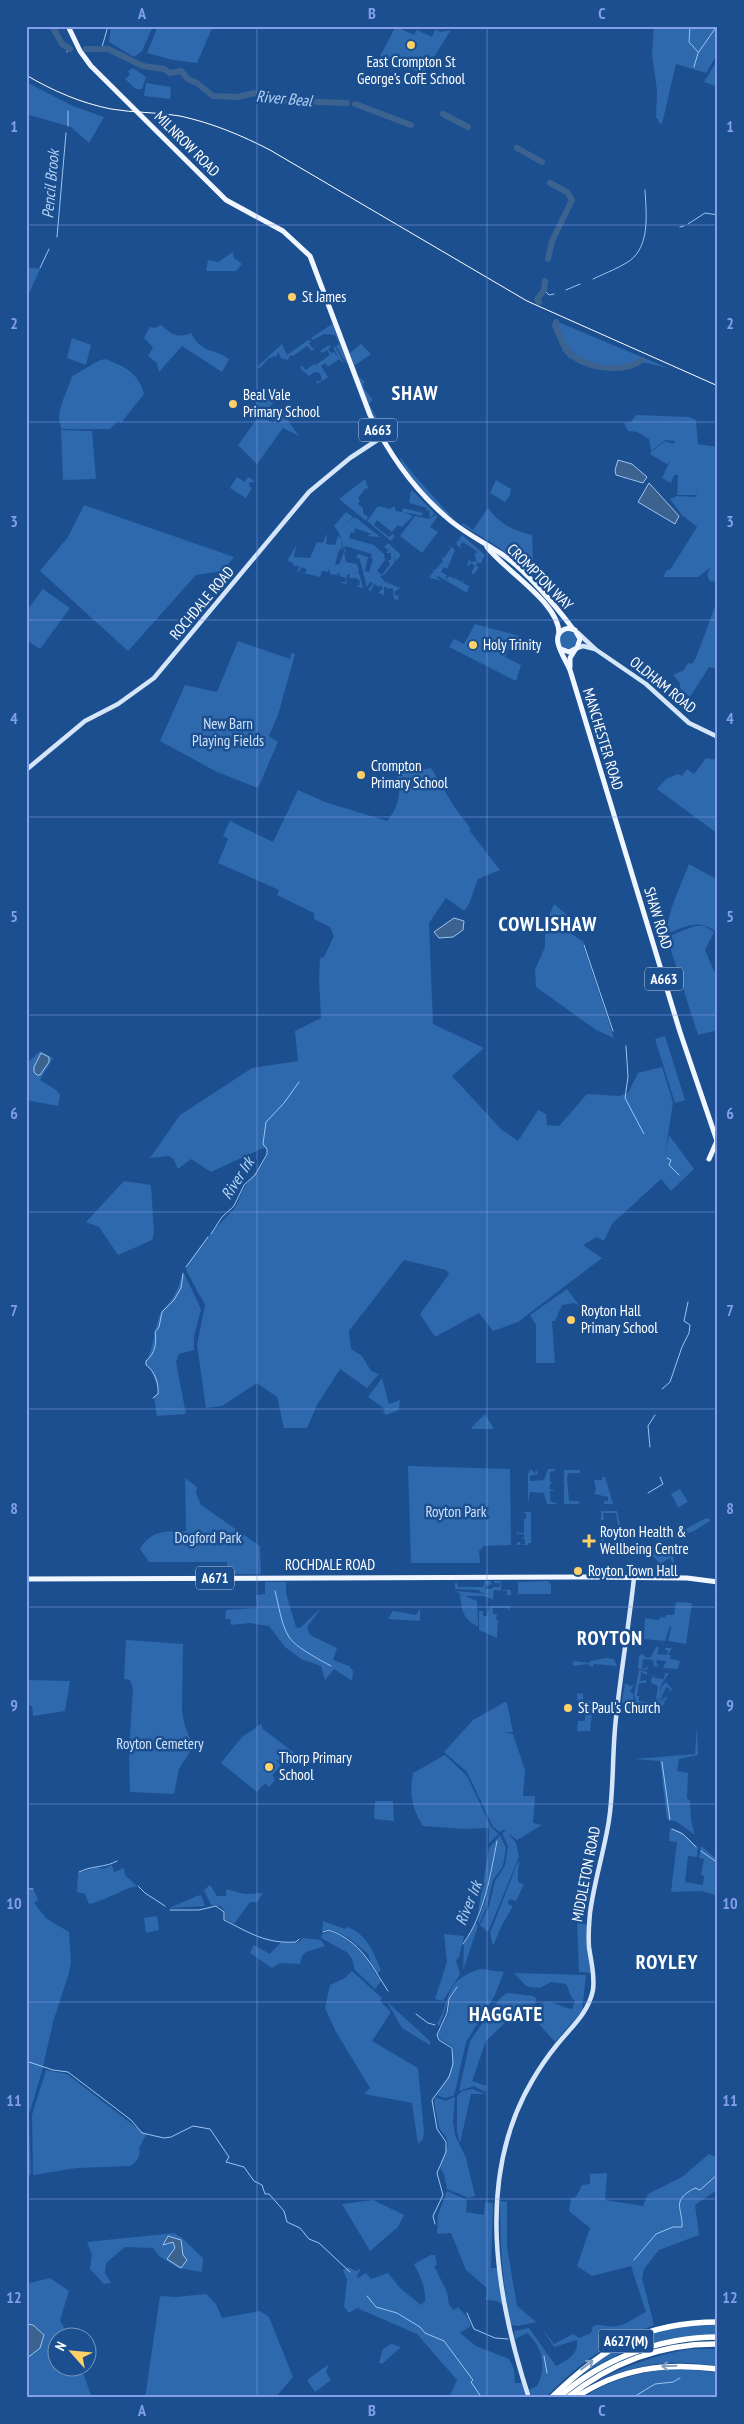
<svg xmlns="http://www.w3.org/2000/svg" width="744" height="2424" font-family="'PT Sans Narrow',sans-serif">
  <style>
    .green { fill: #2e69ad }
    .water { fill: #3c6290; stroke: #9cc4f0 }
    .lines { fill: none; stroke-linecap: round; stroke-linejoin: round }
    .stream { stroke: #9cc4f0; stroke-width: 1 }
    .river { stroke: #3c6290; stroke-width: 6 }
    .secondary { stroke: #d6e6fa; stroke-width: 4.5 }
    .primary { stroke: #f0f6ff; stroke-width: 5 }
    .highway { stroke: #fff; stroke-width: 5.5 }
    .tram { stroke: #fff; stroke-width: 1 }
    .oneway { stroke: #829ec1 }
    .grid { fill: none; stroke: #839eea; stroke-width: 1; stroke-opacity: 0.55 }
    .poi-dot { fill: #ffd166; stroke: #1b4f8f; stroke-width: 2 }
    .labels { text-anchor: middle; stroke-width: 5; stroke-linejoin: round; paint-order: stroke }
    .shield { fill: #1b4f8f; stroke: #bbcadd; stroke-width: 1 }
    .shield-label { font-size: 14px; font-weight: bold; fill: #fff }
    .poi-label { font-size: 15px; fill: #fff; stroke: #1b4f8f; text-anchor: start }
    .street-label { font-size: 15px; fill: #fff; stroke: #1b4f8f }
    .park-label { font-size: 15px; fill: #cfe3fa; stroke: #1b4f8f }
    .water-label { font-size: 16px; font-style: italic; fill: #b5d3f5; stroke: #1b4f8f }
    .district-label { font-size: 20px; font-weight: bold; letter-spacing: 1px; fill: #fff; stroke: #1b4f8f }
    .neatline { fill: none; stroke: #839eea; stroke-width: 2 }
    .grid-label { font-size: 16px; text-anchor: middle; font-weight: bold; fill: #839eea }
  </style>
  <rect width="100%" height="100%" fill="#1b4f8f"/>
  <g class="green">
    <path d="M 111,26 L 153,26 L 142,51 L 134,57 L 109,42 Z"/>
    <path d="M 158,26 L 213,26 L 197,63 L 173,60 L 147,53 Z"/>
    <path d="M 396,26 L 402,27 L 401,29 L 414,35 L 417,30 L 432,37 L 435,30 L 441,32 L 451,30 L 423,74 L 380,56 Z"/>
    <path d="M 654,26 L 718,26 L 718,53 L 706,73 L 676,64 L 662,124 L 659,123 L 658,119 L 656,118 L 657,91 L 652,53 Z"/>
    <path d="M 718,59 L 718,87 L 704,82 Z"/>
    <path d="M 133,68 L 146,77 L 142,89 L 136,89 L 125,79 L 130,75 L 128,71 Z"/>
    <path d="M 26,82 L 73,106 L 104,117 L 89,143 L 71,127 L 26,114 Z"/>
    <path d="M 146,83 L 171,87 L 170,99 L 144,96 Z"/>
    <path d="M 233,252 L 234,258 L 242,264 L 236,271 L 206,271 L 208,260 L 218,262 Z"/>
    <path d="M 26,267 L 40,269 L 26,300 Z"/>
    <path d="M 331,320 L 347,363 L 346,363 L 336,346 L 339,344 L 335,335 L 324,334 L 313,340 L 311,338 L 332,324 Z"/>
    <path d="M 558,322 L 668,368 L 642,362 C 631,369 613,368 600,366 C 590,365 580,356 570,359 L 562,350 L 566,346 L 562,342 L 559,330 L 556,328 Z"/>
    <path d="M 161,325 C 171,334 177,339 191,333 C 203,355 212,347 229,359 L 222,372 L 182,346 L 159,372 L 157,363 L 148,356 L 153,347 L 144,338 L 150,327 L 155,328 Z"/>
    <path d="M 341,329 L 350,353 L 361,344 L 371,354 L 354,366 L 359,377 L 365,382 L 363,384 L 364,389 L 373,400 L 369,404 L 381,425 L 379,426 L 371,410 Z"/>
    <path d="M 72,338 L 91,345 L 86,365 L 67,358 Z"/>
    <path d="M 308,340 L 312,342 L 309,343 L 312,348 L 315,347 L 312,351 L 307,346 L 293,356 L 291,355 L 287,360 L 281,358 L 278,352 L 277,356 L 269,358 L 260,368 L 257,367 L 282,344 L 287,355 Z"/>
    <path d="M 329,345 L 331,347 L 328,349 L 331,353 L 334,352 L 340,359 L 333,348 L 335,346 L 344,363 L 339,359 L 328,367 L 325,363 L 321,366 L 328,377 L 317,384 L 316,382 L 322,380 L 320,373 L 315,372 L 309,376 L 300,368 L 302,365 L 306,370 L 314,364 L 316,365 L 330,355 L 327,350 L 322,353 L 320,351 Z"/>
    <path d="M 105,359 C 124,366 139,373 144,394 L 121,423 L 118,421 L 110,429 L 62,429 C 53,413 68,392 72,376 C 83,371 94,361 105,359 Z"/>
    <path d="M 272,394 L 277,398 L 262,417 L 273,423 L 283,410 L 285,413 L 284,415 L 299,436 L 283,428 L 257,464 L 238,445 L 259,416 L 252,411 L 260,396 L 267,401 Z"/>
    <path d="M 636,415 L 689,417 L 696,420 L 698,444 L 718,447 L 718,582 L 710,581 L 707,575 L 711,567 L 698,577 L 663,577 L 667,570 L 670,570 L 697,527 L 682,515 L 670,499 L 677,496 L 696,497 L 697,491 L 696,495 L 677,495 L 678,475 L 674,475 L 671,483 L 662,478 L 670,461 L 667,464 L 650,454 L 651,452 L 665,441 L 674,444 L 675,441 L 665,440 L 651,451 L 649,439 L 637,432 L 628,431 L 624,423 L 631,422 Z"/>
    <path d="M 61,430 L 92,431 L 96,479 L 63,480 Z"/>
    <path d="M 400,457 L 414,475 L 459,525 C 442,510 403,478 400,457 Z"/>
    <path d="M 237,477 L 245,482 L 248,477 L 256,482 L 250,482 L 249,486 L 252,488 L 246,498 L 230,488 Z"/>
    <path d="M 365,479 L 369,490 L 366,488 L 358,498 L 360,501 L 358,504 L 363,508 L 363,513 L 368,517 L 366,521 L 339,499 Z"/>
    <path d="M 496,480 L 511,489 L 510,495 L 505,502 L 490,493 Z"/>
    <path d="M 411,491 L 413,491 L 435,514 L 429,518 L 430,511 L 426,510 L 427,508 L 409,503 Z"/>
    <path d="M 84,505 L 234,557 L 223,571 L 196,575 L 128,651 L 40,571 L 68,537 Z"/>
    <path d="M 378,506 L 390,509 L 394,506 L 396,511 L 402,512 L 403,508 L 423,513 L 422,516 L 404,512 L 413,516 L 402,527 L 398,525 L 392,532 L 377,520 L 374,525 L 389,537 L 393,534 L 395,536 L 391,541 L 367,521 Z"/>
    <path d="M 488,508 C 500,524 513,531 532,535 L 533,560 L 515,560 L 495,545 L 462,525 L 463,523 L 473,530 Z"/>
    <path d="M 346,512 L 353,517 L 339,528 L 354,517 L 355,521 L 355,517 L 380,537 L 367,536 L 371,534 L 355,528 L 354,533 L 351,532 L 349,538 L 374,545 L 384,554 L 385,560 L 377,571 L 382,575 L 390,564 L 388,560 L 391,560 L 391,553 L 386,553 L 390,548 L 388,550 L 384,547 L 388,543 L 401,555 L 395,562 L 394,552 L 394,563 L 384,575 L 380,576 L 385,582 L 401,588 L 394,592 L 396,596 L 399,595 L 398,600 L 394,599 L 393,589 L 389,588 L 387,590 L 387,587 L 384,587 L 384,595 L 378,593 L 383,588 L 380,585 L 379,587 L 374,584 L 371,591 L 368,590 L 373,583 L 370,582 L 367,587 L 363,572 L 365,571 L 363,571 L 359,558 L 356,558 L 358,554 L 368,557 L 365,571 L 369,572 L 373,559 L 371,558 L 372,554 L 345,546 L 344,549 L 346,550 L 346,554 C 340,544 343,535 334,526 Z"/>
    <path d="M 436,515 L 438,516 L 430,527 L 438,532 L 422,553 L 400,536 L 415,516 L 429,519 Z"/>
    <path d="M 327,533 L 326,544 L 335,545 L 338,536 L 341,539 L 342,549 L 339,550 L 335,564 L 339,565 L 344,552 L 346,562 L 357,564 L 359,571 L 357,573 L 359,573 L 363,588 L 354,586 L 359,586 L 360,581 L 356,578 L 349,578 L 350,574 L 347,575 L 346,584 L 338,582 L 345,582 L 346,578 L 340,576 L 339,572 L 337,575 L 330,574 L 329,568 L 328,572 L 322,571 L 320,577 L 303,573 L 306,572 L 306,569 L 301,567 L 299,572 L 295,571 L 298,571 L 299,566 L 294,566 L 292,562 L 287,561 L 296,546 L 294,557 L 310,558 L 317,542 L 323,543 Z"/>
    <path d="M 462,535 L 485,555 L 481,563 L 477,563 L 476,566 L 479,567 L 474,574 L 471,573 L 475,566 L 471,563 L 469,566 L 467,565 L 469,559 L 471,562 L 477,561 L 474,554 L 478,552 L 463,542 L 460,545 L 462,549 L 456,544 L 458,540 L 461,541 L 459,539 Z"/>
    <path d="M 449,545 L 455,550 L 447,569 L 444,567 L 441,572 L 447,575 L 444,579 L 447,577 L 447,580 L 449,576 L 455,579 L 457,574 L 456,579 L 462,582 L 465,578 L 463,583 L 469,586 L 467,593 L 438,576 L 436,577 L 442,581 L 424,576 L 432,579 L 430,576 L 434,571 L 431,569 L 435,570 L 443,561 L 441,556 L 444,558 L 451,548 Z"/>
    <path d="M 43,589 L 70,608 L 40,649 L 26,640 L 26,612 Z"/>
    <path d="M 718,598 L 718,669 L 709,667 L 690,697 L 680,688 L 680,683 L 673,675 L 684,670 L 688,663 L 692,664 L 696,658 Z"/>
    <path d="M 475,624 L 519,636 L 515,643 L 511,643 L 505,657 L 521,665 L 516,681 L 449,647 L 454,639 L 464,644 Z"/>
    <circle cx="568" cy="640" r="9"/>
    <path d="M 238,641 L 290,659 L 291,653 L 295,654 L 278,715 L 269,736 L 278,742 L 258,788 L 217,772 L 160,741 L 185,685 L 217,692 Z"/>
    <path d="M 706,758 L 718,760 L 718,834 L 657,789 L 666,779 L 678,774 L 682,776 L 687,769 L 694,774 Z"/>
    <path d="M 419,768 L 420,770 L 431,768 L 455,808 L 471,829 L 469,830 L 500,870 L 478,879 L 469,904 L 464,911 L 446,898 L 429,923 L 433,1024 L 484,1048 L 452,1076 L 501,1129 L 518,1141 L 538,1110 L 546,1114 L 547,1125 L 559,1126 L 587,1094 L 619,1096 L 628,1093 L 638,1073 L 662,1067 L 673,1102 L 665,1155 L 669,1135 L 694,1169 L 671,1191 L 661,1179 L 612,1224 L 604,1241 L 597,1237 L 583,1245 L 602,1258 L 518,1322 L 493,1331 L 479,1313 L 435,1337 L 420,1314 L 449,1274 L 446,1270 L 404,1260 L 349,1331 L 351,1349 L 362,1356 L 371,1371 L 379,1374 L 367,1388 L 340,1369 L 317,1405 L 307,1428 L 284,1428 L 277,1397 L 257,1383 L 222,1406 L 206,1408 L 197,1345 L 205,1305 L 186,1270 C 192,1253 221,1222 234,1209 C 239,1203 241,1191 246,1185 C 254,1174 267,1162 268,1149 L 263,1148 L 211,1172 L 191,1159 L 178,1169 L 174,1160 L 169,1156 L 150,1158 L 180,1115 L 252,1068 L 298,1061 L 295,1031 L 321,1018 L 319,978 L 320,958 L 324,957 L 334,936 L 330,927 L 314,919 L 314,913 L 277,895 L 279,890 L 218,863 L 228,839 L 223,836 L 230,821 L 273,842 L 298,790 L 325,802 L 387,821 C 400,805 401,793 397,774 Z"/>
    <path d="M 689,864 L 718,880 L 718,932 C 695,919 691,925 668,933 C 665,916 683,881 689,864 Z"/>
    <path d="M 554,904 L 575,922 L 570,933 L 584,942 L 583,945 L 614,1038 L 596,1030 L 536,987 L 535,970 L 545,947 L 545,926 Z"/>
    <path d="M 695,926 L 704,926 L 714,932 L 705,950 L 715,973 L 718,975 L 718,1030 L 698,1035 L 670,947 L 669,936 Z"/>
    <path d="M 665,1036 L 685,1100 L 675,1103 L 655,1039 Z"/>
    <path d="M 40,1051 L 53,1058 L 40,1080 L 56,1090 L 60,1095 L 58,1106 L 26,1100 L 26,1064 Z"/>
    <path d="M 124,1181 L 151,1185 L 154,1233 L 152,1240 L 118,1255 L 99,1227 L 86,1222 Z"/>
    <path d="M 183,1271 L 201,1309 L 194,1336 L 194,1350 L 179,1354 L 176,1362 L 186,1414 L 157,1416 L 154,1397 L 159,1391 L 152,1372 L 145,1363 C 155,1347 153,1329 161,1312 C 163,1308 167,1306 169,1303 C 177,1293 180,1283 183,1271 Z"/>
    <path d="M 567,1289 L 579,1305 L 574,1303 L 562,1305 L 555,1321 L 552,1321 L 555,1363 L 536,1363 L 536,1325 L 530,1315 Z"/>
    <path d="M 382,1378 L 389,1404 L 400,1400 L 399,1410 L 386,1415 L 383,1412 L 385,1409 L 368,1397 Z"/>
    <path d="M 485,1414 L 494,1429 L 472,1429 L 472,1427 Z"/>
    <path d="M 408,1466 L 510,1469 L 511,1545 L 484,1546 L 479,1551 L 480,1563 L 411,1563 Z"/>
    <path d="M 528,1469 L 529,1474 L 531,1469 L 535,1474 L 536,1469 L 538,1474 L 530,1476 L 530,1481 L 544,1480 L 548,1469 L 555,1469 L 555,1471 L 550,1472 L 550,1482 L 554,1482 L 550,1484 L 550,1489 L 555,1491 L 550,1491 L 550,1501 L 558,1504 L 547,1504 L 544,1493 L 530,1492 L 528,1504 Z"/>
    <path d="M 564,1470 L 580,1470 L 580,1473 L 569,1473 L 567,1477 L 569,1501 L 579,1501 L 579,1504 L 564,1504 Z"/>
    <path d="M 602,1477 L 605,1477 L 613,1504 L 604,1504 L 604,1501 L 608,1501 L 608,1497 L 594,1494 L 596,1489 L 594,1480 L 602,1480 Z"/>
    <path d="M 185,1478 L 197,1487 L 196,1493 L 201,1505 L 260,1546 L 261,1574 L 227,1574 L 227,1562 L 149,1562 L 140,1549 C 152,1529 165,1532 186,1531 Z"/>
    <path d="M 680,1489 L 688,1502 L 678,1507 L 671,1494 Z"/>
    <path d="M 601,1511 L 617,1511 L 625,1546 L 601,1546 L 601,1532 L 603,1532 L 604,1543 L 622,1544 L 621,1530 L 621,1537 L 611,1531 L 614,1533 L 619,1531 L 616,1513 L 603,1513 L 604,1520 L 601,1520 Z"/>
    <path d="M 521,1512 L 531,1512 L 531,1543 L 528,1543 L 528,1545 L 517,1545 L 517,1542 L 520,1542 L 521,1545 L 525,1544 L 525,1539 L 520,1539 L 524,1538 L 524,1534 L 517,1534 L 517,1531 L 519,1533 L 524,1533 L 524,1519 L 521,1519 L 526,1519 L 526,1513 Z"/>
    <path d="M 706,1518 L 711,1520 L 694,1531 L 675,1538 L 673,1536 Z"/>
    <path d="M 665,1544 L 669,1545 L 673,1550 L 674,1564 L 671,1566 L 673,1563 L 670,1558 L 660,1564 L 651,1554 L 647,1556 L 647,1559 L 646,1554 L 657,1549 L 659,1556 L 664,1551 L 671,1550 Z"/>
    <path d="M 485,1581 L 491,1581 L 491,1585 L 486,1585 L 485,1589 L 492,1589 L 493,1587 L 500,1587 L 500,1583 L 494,1583 L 494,1581 L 501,1581 L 501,1590 L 511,1590 L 511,1595 L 507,1595 L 507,1591 L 494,1590 L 493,1600 L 484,1596 L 465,1596 L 455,1591 L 489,1594 L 480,1592 L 479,1590 L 455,1589 L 455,1583 L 457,1583 L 458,1587 L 483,1587 Z"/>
    <path d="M 548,1581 L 551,1584 L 551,1594 L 518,1594 L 518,1582 Z"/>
    <path d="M 265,1582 L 286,1582 L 286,1593 L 296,1627 L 300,1628 L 322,1607 L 307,1627 L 310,1635 L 337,1648 L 333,1660 L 349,1666 L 353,1671 L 352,1681 L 334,1669 L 325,1680 L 321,1666 L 301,1659 L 285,1647 L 269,1626 L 250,1623 L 231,1625 L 230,1619 L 225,1619 L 226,1610 L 257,1608 L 256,1595 L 265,1594 Z"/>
    <path d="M 460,1594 L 477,1601 L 478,1626 C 463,1621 461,1608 460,1594 Z"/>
    <path d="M 676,1602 L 692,1603 L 686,1644 L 668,1641 L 671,1628 L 670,1625 L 665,1641 L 644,1639 L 645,1618 L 658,1620 L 661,1617 L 665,1618 L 666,1615 L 674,1615 Z"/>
    <path d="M 489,1606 L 511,1606 L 508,1611 L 508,1608 L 493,1608 L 493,1614 L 497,1614 L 496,1620 L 498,1620 L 497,1638 L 479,1630 L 479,1611 L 483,1611 L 483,1616 L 487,1616 Z"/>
    <path d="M 420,1609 L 420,1621 L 388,1619 L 393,1611 L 416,1615 Z"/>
    <path d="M 126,1640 L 183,1644 L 182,1711 L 185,1726 L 192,1744 L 191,1750 L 179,1769 L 174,1794 L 130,1792 L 129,1752 L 133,1689 L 130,1680 L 124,1679 Z"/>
    <path d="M 656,1647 L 659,1647 L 657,1654 L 667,1655 L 668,1651 L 665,1650 L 665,1648 L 672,1648 L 668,1655 L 671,1655 L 670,1659 L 680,1661 L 678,1669 L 663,1668 L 666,1661 L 656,1660 L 658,1667 L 654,1666 L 653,1660 L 643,1659 L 642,1669 L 648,1667 L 647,1670 L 638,1669 L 639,1656 L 642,1654 L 647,1658 L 651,1657 Z"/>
    <path d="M 606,1658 L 614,1659 L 617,1666 L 594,1664 L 593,1667 L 587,1664 L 573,1666 L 573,1661 L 590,1663 L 590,1661 Z"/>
    <path d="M 639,1670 L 647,1672 L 647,1675 L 641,1672 L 640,1681 L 646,1680 L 646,1683 L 639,1683 L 637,1696 L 639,1696 L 639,1701 L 652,1703 L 653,1700 L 659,1699 L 665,1702 L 662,1707 L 660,1701 L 657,1703 L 654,1702 L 653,1704 L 655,1705 L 653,1710 L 659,1711 L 650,1714 L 650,1706 L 637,1704 L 634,1695 Z"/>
    <path d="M 665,1673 L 669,1673 L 661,1685 L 659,1698 L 662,1686 L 666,1682 L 672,1689 L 670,1693 L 670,1689 L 666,1687 L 661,1698 L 663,1699 L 668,1696 L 665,1701 L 659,1698 L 658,1699 L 653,1699 L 656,1699 L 658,1686 L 651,1683 L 652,1675 L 652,1679 L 654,1674 L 654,1678 L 664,1679 Z"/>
    <path d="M 26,1680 L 70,1681 L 65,1711 L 33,1716 L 32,1706 L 26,1705 Z"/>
    <path d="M 625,1683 L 630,1686 L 634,1684 L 630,1692 L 633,1693 L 635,1714 L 621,1712 L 622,1705 L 624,1704 L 622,1703 Z"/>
    <path d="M 577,1693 L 583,1694 L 583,1700 L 595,1701 L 593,1711 L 578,1706 Z"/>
    <path d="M 505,1702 L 507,1703 L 513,1732 L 504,1732 L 513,1734 L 525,1770 L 523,1796 L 535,1796 L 533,1823 L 542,1825 L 517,1840 L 508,1833 L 516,1843 L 519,1857 L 488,1932 L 480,1925 L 489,1906 L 495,1881 L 505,1866 L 508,1846 L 502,1833 L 506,1831 L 502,1830 L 500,1832 L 493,1827 L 467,1772 L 444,1752 L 473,1720 Z"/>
    <path d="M 585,1711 L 592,1713 L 590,1731 L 577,1731 L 578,1721 L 585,1721 Z"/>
    <path d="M 261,1724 L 263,1729 L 305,1761 L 295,1764 L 291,1761 L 288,1765 L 275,1759 L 281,1765 L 272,1776 L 275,1777 L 273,1779 L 275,1780 L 269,1787 L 265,1783 L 257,1792 L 221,1763 L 242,1737 Z"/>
    <path d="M 697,1726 L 698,1755 L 679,1759 L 677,1771 L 688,1773 L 687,1798 L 690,1801 L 691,1821 L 695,1835 L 677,1822 L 667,1819 L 660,1761 L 634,1759 L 695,1754 Z"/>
    <path d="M 445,1755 L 467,1776 L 491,1827 L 499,1834 L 489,1843 L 489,1828 L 463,1829 L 423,1826 C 412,1808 409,1794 413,1773 Z"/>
    <path d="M 375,1801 L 393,1801 L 394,1821 L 374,1819 Z"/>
    <path d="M 670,1828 L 680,1831 L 698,1847 L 697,1857 L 688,1856 L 685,1882 L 703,1885 L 704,1876 L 701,1875 L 704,1859 L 699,1858 L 701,1846 L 718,1860 L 718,1896 L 701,1891 L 671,1892 L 677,1842 L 669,1841 Z"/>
    <path d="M 500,1835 L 506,1848 L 503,1866 L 493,1880 L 487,1906 L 479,1924 L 478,1921 L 487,1896 L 498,1841 L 486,1895 L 477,1918 L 489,1848 Z"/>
    <path d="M 520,1861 L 518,1869 L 518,1882 L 524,1884 L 516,1901 L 509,1899 L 508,1904 L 513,1906 L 502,1925 L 493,1946 L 490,1933 L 517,1864 Z"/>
    <path d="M 112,1865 L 114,1872 L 124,1868 L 125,1875 L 137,1886 C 122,1889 107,1900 89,1904 L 85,1894 L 77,1892 L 78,1873 L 97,1867 L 103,1869 Z"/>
    <path d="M 210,1885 L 217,1896 L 226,1896 L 226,1889 L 245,1894 L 263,1893 L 257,1902 L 250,1902 L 234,1924 L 225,1919 L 225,1912 L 221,1906 L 211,1905 L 204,1890 Z"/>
    <path d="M 34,1890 L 38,1900 L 34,1903 L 47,1919 L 69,1932 L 71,1962 L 69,1973 L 53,2022 L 42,2071 L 29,2115 L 31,2173 L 26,2181 L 26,1891 Z"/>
    <path d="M 201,1895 L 205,1906 L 169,1908 L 197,1896 Z"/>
    <path d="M 157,1916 L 159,1930 L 146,1933 L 144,1918 Z"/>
    <path d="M 577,1918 L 581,1923 L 587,1925 L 586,1942 L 592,1973 L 579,1972 Z"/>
    <path d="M 323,1921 L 345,1929 L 348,1927 C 367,1935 373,1951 381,1970 L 377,1974 L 372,1967 L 368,1954 L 349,1938 L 330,1929 L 322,1931 Z"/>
    <path d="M 476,1923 L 478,1926 L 463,1970 L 464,1944 Z"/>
    <path d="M 329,1931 C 342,1935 360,1946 366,1958 C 371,1966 374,1973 381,1981 L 375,1989 L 355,1970 L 352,1959 L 348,1953 L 321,1938 L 322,1934 Z"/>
    <path d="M 444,1934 L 464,1936 L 459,1957 L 456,1961 L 460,1974 L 443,2001 L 435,1999 L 447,1962 Z"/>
    <path d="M 303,1938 L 321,1940 L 325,1946 L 306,1952 L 302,1956 L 300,1964 L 280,1963 L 272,1968 L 250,1953 L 254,1945 L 270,1954 L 281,1942 L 297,1943 Z"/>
    <path d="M 480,1969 L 504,1972 L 494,1997 L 466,2042 L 455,2092 L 453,2096 L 444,2098 L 437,2095 C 450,2074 454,2073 453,2047 L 440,2039 L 438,2035 L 448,2013 L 450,1999 L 458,1986 C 447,1995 446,2013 439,2026 L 437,2024 C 453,1996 443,1981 480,1969 Z"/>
    <path d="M 352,1971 L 382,1998 L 380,2001 L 391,2012 L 372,2041 L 418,2068 L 424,2132 L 423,2139 L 418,2144 L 412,2103 L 364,2094 L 370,2088 L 336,2032 L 325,2008 L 330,1985 L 345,1978 Z"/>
    <path d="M 514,1973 L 586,1975 L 582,2011 L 555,2042 L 530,2014 C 549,1993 551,2005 572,2009 L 575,2001 C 569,1996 570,1990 566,1984 L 551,1982 L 540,1988 L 530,1987 L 526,1986 Z"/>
    <path d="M 507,1993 L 533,1996 L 536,1998 L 536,2002 L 522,2022 L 511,2017 L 486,2041 L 472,2081 L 487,2086 L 485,2092 L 474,2086 L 459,2091 L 470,2041 L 500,1998 Z"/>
    <path d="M 387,2002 L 430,2041 L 430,2045 L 402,2028 Z"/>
    <path d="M 46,2070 L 67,2074 L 146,2135 L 139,2148 C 141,2155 137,2162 131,2166 L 77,2168 L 33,2175 L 32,2115 Z"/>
    <path d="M 472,2089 L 485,2094 L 471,2094 L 460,2143 L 457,2132 L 457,2096 L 462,2091 Z"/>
    <path d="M 436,2097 L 445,2101 L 455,2097 L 453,2122 L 455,2135 L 466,2158 L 475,2196 L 469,2198 L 447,2189 L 444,2174 L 440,2168 L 448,2144 L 446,2137 L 439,2128 L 434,2101 Z"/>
    <path d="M 709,2154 L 718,2158 L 718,2189 L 695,2205 L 699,2235 L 659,2250 L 644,2269 L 642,2278 L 654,2325 C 605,2344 582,2361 545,2398 L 533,2398 L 529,2390 L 537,2386 C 547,2368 543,2347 527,2333 L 515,2339 L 514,2331 L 529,2328 L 556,2366 C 569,2359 578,2355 577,2340 L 554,2347 L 541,2327 L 554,2344 L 573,2334 L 579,2338 L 591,2333 L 593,2326 C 602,2323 608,2328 617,2326 C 626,2325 637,2316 646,2312 L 631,2266 L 592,2276 L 577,2266 L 590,2228 L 569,2211 L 571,2198 L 576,2197 L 582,2185 L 590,2184 L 590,2174 L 607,2173 L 605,2200 L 643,2206 L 648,2194 L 682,2177 Z"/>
    <path d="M 447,2191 L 467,2200 L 466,2212 L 484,2215 L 485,2202 L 493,2203 L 491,2268 L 497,2268 L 503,2306 L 497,2301 L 486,2300 L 487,2288 L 466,2270 L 451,2233 L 437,2234 L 438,2215 Z"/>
    <path d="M 373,2200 L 404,2215 L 398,2227 L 370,2251 L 342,2204 Z"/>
    <path d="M 500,2201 L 507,2202 L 507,2247 L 517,2306 L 536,2322 L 518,2326 L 511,2325 C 502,2284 500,2243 500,2201 Z"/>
    <path d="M 174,2233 L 182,2238 L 203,2258 L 202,2272 L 178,2268 L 159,2256 L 153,2248 L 125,2247 L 106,2263 L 105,2273 L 111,2283 L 104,2284 L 90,2269 L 92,2255 L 87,2242 Z"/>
    <path d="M 431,2255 L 435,2255 L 437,2265 L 434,2266 L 447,2292 L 449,2305 L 454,2310 L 458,2307 L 468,2318 L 471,2326 L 460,2333 L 476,2346 L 509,2359 L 514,2369 L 515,2383 L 522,2383 L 527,2396 L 449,2398 L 457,2380 L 417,2334 L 357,2308 L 349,2313 L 344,2307 L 347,2280 L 343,2270 L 348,2267 L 356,2271 L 361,2268 L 357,2276 L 358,2278 L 366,2273 L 371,2279 L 388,2273 L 400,2288 L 421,2305 L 425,2301 C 426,2287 420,2276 414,2264 Z"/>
    <path d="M 50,2278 L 69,2291 L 60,2320 L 68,2336 L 58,2336 L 58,2366 L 81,2367 L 92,2398 L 26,2398 L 26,2284 Z"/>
    <path d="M 206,2294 L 216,2304 L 222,2318 L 260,2311 L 269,2317 L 293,2377 L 275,2398 L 145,2398 L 160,2296 L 176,2297 Z"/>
    <path d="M 718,2323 L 718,2335 C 658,2334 612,2352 564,2387 C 577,2377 589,2363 603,2355 C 640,2332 675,2326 718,2323 Z"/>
    <path d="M 391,2344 L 401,2347 L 382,2364 L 379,2363 L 383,2349 Z"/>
    <path d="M 690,2349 L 718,2349 L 718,2366 C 665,2359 642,2363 593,2383 C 625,2366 655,2355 690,2349 Z"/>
    <path d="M 329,2364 L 326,2372 L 331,2380 L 315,2392 L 307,2380 Z"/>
    <path d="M 679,2368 L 718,2373 L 718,2398 L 583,2398 C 611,2378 645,2371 679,2368 Z"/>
  </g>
  <g class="water">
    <path d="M 618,460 L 632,464 L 647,477 L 643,483 L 616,475 L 615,470 Z"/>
    <path d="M 649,483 L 679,516 L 675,524 L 638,502 Z"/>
    <path d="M 454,918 L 464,921 L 463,930 L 453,937 L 439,938 L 434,932 Z"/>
    <path d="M 41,1053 L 49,1057 L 49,1062 L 40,1075 L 37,1075 L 34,1072 L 34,1067 Z"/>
    <path d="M 168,2236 L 181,2240 L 183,2255 L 187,2260 L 181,2268 L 167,2259 L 175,2248 L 173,2242 L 163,2245 Z"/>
    <path d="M 26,2324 L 33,2325 L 44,2335 L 40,2348 L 26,2359 Z"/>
  </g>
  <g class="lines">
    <g class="stream">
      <path d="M 690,26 L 689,42 L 698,52"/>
      <path d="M 96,50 L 102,47 L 108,26"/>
      <path d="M 67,52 L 68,49"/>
      <path d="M 694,67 L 698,53 L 717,26"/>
      <path d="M 68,126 L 68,111"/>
      <path d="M 688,224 L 705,213 L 718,215"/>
      <path d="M 680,227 L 684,226"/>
      <path d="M 57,237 L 66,133"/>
      <path d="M 40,268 L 49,249"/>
      <path d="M 593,279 C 603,274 627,265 634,257 C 650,240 646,211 645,190"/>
      <path d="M 544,290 L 549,295 L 554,294"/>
      <path d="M 566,290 L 580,284"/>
      <path d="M 584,945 L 613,1031"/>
      <path d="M 626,1046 L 628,1077 L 625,1098 L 644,1134"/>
      <path d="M 667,1158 L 671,1160 L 669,1165 L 679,1175"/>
      <path d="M 211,1234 L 222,1217 L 234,1206 L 244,1185 L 255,1175 L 267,1154 L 267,1149 L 263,1144 L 266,1122 L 284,1103 L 299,1082"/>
      <path d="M 186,1267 L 208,1237"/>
      <path d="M 662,1389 L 670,1382 L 682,1347 L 689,1333 L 690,1325 L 684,1321 L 688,1302"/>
      <path d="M 153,1398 L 158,1394 C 159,1384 155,1371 146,1365 L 146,1361 C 155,1354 157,1343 155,1332 L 159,1327 L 162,1312 L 174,1300 L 181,1288 L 183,1274"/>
      <path d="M 650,1447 L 648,1426 L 655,1415"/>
      <path d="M 648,1493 L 663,1484 L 660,1477"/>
      <path d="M 275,1591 C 279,1606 281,1624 289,1637 C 295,1647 320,1660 331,1666"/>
      <path d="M 662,1762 L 670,1820"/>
      <path d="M 672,1829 L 683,1834 L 696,1847"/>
      <path d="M 701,1851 L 718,1863"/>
      <path d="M 79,1872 C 93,1865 105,1868 117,1861"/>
      <path d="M 138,1886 L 145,1893 L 165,1906"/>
      <path d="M 26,1889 L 33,1889"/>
      <path d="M 170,1910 L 199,1910 L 216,1906 L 224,1912 L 224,1920 C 250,1933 266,1944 296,1942 L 299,1939"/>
      <path d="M 323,1932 L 329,1930 C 362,1942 370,1964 388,1991"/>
      <path d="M 463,1944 C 485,1913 490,1877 497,1841"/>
      <path d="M 416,2014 L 428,2023 L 435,2025"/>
      <path d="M 26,2061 L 53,2070 L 68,2072 L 131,2120 L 142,2133 L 164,2138 L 171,2137 L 193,2126 L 210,2129 L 229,2157 L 226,2162 L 244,2167 L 254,2181 L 262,2185 L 265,2194 L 269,2194 L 284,2211 L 287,2222 L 300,2228 L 309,2239 L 319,2243 L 350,2272"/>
      <path d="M 435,2224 L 433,2216 L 443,2195 L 437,2173 L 446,2152 L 446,2142 L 437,2129 L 432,2100 L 449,2077 L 453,2064 L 452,2048 L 439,2040 L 437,2035 L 447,2013 L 449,1999 L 457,1987"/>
      <path d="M 634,2260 L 656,2234 L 673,2227 L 682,2227 C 683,2208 670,2201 695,2188 L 700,2190 L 718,2174"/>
      <path d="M 367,2296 L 376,2307 L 397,2313 L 420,2327 L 425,2333 L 444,2341 L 473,2380 L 471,2382 L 482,2398"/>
      <path d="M 467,2313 L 474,2329 L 495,2338 L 508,2339"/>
      <path d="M 544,2356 L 547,2373"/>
      <path d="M 632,2398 L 655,2384 L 673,2382 L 680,2378"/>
    </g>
    <g class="river">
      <path d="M 52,26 L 62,44 L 70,49"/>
      <path d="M 86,49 L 108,49 L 143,66 L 164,69 L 170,73 L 181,71 L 188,79 L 197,83 L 213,96 L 238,97 L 254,93 L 271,100 L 347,103"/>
      <path d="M 355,104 L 411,125"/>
      <path d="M 443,114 L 468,127"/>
      <path d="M 517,148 L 542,162"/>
      <path d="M 548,259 L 552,241 L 572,200 L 567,192 L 550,183"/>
      <path d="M 539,302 L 537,299 L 544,290 L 545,281"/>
      <path d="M 556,322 L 555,326 C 559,333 562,344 567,350 C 583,369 623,374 642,360"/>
    </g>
    <g class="secondary">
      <path d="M 578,633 L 595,649 L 646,684 L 689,723 L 718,737"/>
      <path d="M 577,648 L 583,646 L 595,649"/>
      <path d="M 26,770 L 85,721 L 118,704 L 154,678 L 309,492 L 350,458 L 382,437"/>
      <path d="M 529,2398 C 496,2297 475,2178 532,2081 C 539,2069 547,2057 556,2046 C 571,2027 588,2014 593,1990 C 595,1974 591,1962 589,1947 C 588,1936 589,1924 590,1913 C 594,1882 604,1852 609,1820 C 614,1787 612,1752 616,1718 C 621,1671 629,1624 634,1578"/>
    </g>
    <g class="primary">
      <path d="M 68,26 L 80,51 L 91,66 L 226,200 L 283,231 L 310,256 L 370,415 C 388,452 414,489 445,516 C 460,530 478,539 495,550 C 521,564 555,605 573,629"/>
      <path d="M 487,547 C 504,570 560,603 559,634"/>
      <path d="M 561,649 L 569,652 L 577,648 L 580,639 L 575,630 C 571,629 568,627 563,630 C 549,637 566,660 570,670 L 680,1032 L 718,1144"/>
      <path d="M 570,667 L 570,658 L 575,650"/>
      <path d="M 709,1159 L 717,1141"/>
      <path d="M 26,1579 L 583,1577 L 687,1578 L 718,1582"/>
    </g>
    <g class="highway">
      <path d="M 551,2398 C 603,2348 643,2322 718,2322"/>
      <path d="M 558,2398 C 602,2359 659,2337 718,2337"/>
      <path d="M 567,2398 C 610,2363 662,2343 718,2344"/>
      <path d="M 575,2398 C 620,2368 665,2362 718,2369"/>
    </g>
    <path class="tram" d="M 26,75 C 53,91 81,103 111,109 C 134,113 158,112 180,116 C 212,123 241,135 270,150 L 527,301 L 718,386"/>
  </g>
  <defs><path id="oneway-shaft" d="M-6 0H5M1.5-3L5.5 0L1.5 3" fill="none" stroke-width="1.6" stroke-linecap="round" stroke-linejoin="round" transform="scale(1.25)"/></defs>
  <g class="oneway">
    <use href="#oneway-shaft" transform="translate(587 2365) rotate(-38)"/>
    <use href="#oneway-shaft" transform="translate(669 2366) rotate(178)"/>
  </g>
  <path class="grid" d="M 257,26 L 257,2398M 487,26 L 487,2398M 26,225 L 718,225M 26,422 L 718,422M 26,620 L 718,620M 26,817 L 718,817M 26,1015 L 718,1015M 26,1212 L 718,1212M 26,1409 L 718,1409M 26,1607 L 718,1607M 26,1804 L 718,1804M 26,2002 L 718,2002M 26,2199 L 718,2199"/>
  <g class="poi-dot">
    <circle cx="411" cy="45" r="5"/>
    <circle cx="292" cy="297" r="5"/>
    <circle cx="233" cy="404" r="5"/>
    <circle cx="473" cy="645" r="5"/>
    <circle cx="361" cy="775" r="5"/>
    <circle cx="571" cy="1320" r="5"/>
    <path d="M586.5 1533.5h5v5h5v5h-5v5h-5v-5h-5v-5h5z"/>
    <circle cx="578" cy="1571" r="5"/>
    <circle cx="568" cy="1708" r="5"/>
    <circle cx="269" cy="1767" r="5"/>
  </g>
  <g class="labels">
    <g class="shield">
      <rect x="359" y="418.5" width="38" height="23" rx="4"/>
      <rect x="645" y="967.5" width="38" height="23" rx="4"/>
      <rect x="196" y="1566.5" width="38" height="23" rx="4"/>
      <rect x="598.5" y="2329.5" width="55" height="23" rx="4"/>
    </g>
    <g class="shield-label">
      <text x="378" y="435">A663</text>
      <text x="664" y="984">A663</text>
      <text x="215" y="1583">A671</text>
      <text x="626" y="2346">A627(M)</text>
    </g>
    <g class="poi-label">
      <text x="411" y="67" text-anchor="middle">East Crompton St<tspan x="411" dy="17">George's CofE School</tspan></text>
      <text x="302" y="302">St James</text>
      <text x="243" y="400">Beal Vale<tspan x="243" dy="17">Primary School</tspan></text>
      <text x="483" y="650">Holy Trinity</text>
      <text x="371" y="771">Crompton<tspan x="371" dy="17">Primary School</tspan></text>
      <text x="581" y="1316">Royton Hall<tspan x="581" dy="17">Primary School</tspan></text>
      <text x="600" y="1537">Royton Health &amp;<tspan x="600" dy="17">Wellbeing Centre</tspan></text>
      <text x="588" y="1576">Royton Town Hall</text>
      <text x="578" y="1713">St Paul's Church</text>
      <text x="279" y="1763">Thorp Primary<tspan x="279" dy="17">School</tspan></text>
    </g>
    <g class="street-label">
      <text transform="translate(187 144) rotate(45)" y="5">MILNROW ROAD</text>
      <text transform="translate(540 577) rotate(45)" y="5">CROMPTON WAY</text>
      <text transform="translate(202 603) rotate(-50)" y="5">ROCHDALE ROAD</text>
      <text transform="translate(663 685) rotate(39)" y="5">OLDHAM ROAD</text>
      <text transform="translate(603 739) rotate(73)" y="5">MANCHESTER ROAD</text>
      <text transform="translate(658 918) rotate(73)" y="5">SHAW ROAD</text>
      <text x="330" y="1570">ROCHDALE ROAD</text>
      <text transform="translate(586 1874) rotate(-79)" y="5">MIDDLETON ROAD</text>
    </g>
    <g class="park-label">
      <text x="228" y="729">New Barn<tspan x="228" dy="17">Playing Fields</tspan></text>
      <text x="456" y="1517">Royton Park</text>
      <text x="208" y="1543">Dogford Park</text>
      <text x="160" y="1749">Royton Cemetery</text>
    </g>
    <g class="water-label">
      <text transform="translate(284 98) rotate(5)" y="6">River Beal</text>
      <text transform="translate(50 184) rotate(-85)" y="6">Pencil Brook</text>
      <text transform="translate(237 1178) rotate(-57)" y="6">River Irk</text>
      <text transform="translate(468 1903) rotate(-68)" y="6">River Irk</text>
    </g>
    <g class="district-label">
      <text x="415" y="400">SHAW</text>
      <text x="548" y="931">COWLISHAW</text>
      <text x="610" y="1645">ROYTON</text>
      <text x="667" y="1969">ROYLEY</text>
      <text x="506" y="2021">HAGGATE</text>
    </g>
  </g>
  <rect width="744" height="2424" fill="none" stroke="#1b4f8f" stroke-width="55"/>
  <g transform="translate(72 2352) rotate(297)"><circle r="24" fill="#1b4f8f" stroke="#7695bc"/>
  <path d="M0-4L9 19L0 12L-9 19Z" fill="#ffd166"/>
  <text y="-8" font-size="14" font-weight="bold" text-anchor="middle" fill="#ffffff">N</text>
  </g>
  <rect x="28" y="28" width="688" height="2368" class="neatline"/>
  <g class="grid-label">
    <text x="142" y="19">A</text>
    <text x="372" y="19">B</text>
    <text x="602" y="19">C</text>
    <text x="14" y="132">1</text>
    <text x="730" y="132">1</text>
    <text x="14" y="329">2</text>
    <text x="730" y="329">2</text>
    <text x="14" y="527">3</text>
    <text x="730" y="527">3</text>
    <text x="14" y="724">4</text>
    <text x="730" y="724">4</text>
    <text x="14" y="922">5</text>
    <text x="730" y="922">5</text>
    <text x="14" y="1119">6</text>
    <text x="730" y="1119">6</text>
    <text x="14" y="1316">7</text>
    <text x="730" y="1316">7</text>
    <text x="14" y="1514">8</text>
    <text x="730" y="1514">8</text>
    <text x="14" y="1711">9</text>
    <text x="730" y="1711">9</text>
    <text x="14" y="1909">10</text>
    <text x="730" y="1909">10</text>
    <text x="14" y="2106">11</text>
    <text x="730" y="2106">11</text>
    <text x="14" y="2303">12</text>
    <text x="730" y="2303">12</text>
    <text x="142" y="2416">A</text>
    <text x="372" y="2416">B</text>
    <text x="602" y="2416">C</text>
  </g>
</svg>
